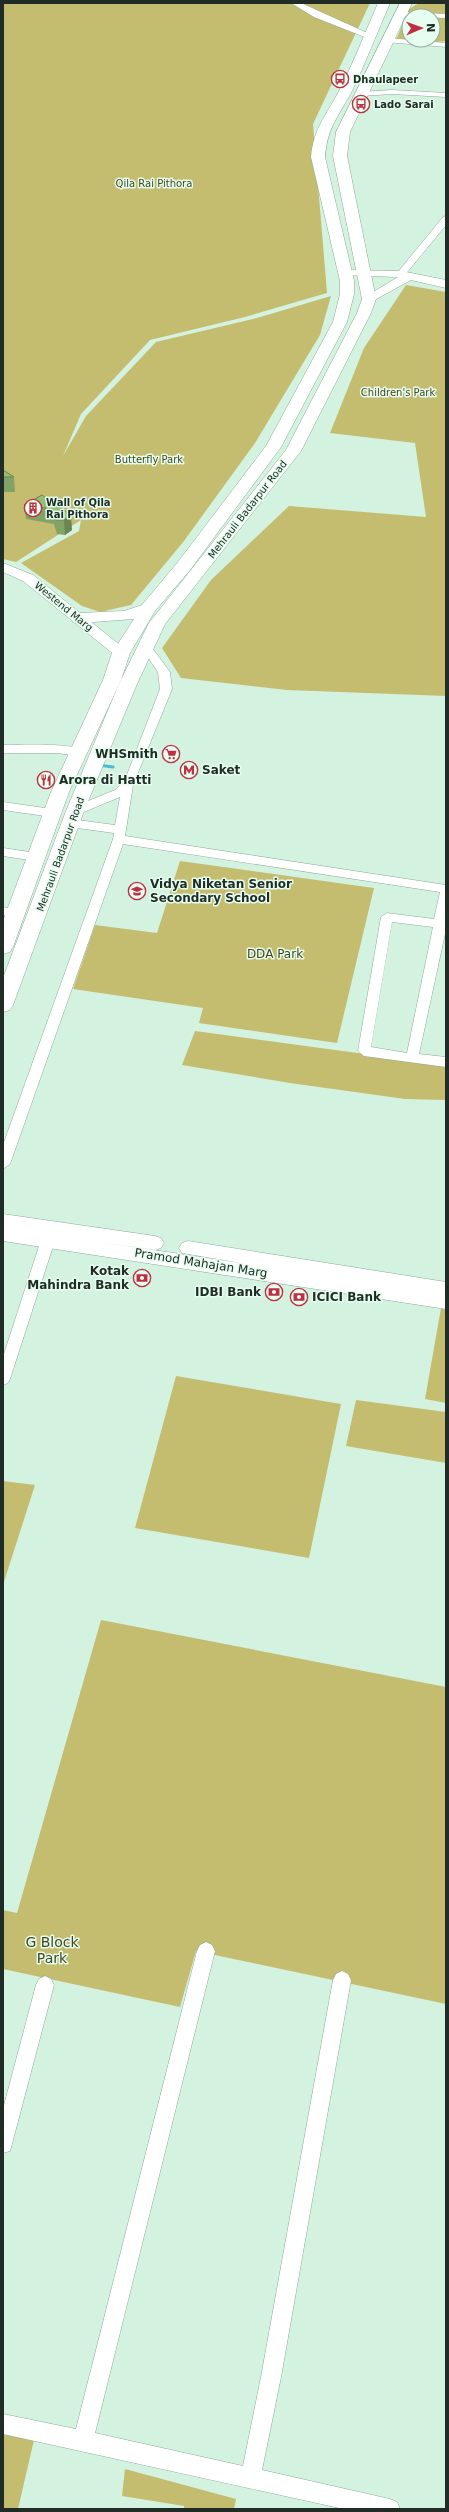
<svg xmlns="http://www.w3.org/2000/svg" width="449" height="2512" font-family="'DejaVu Sans',sans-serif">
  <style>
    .green { fill: #c4bd70; fill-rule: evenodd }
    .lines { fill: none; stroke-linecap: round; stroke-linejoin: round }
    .stream { stroke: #49bad5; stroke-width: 3 }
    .minor-casing { stroke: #8daa9a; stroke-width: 1 }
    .tertiary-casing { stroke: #8daa9a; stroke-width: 1 }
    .primary-casing { stroke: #8daa9a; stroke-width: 1 }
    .minor { fill: #fff; fill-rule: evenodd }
    .tertiary { fill: #fff; fill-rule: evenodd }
    .primary { fill: #fff; fill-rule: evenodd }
    .wall { fill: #82a365 }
    .shaded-wall { fill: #6a8552 }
    .building { fill: #97be75; stroke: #6a8552 }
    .labels { text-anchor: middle; stroke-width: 3; stroke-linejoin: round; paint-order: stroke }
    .far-poi-label { font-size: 10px; font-weight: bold; fill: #202c25; stroke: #e5feef; text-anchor: start }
    .far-park-label { font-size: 10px; fill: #47431f; stroke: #e5feef }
    .far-street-label { font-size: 10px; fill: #202c25; stroke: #e5feef }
    .poi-label { font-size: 12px; font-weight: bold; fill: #202c25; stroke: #e5feef; text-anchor: start }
    .park-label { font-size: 12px; fill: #47431f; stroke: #e5feef }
    .street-label { font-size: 12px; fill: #202c25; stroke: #e5feef }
    .near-park-label { font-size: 14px; fill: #47431f; stroke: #e5feef }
  </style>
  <rect width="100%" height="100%" fill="#d4f2e0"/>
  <g class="green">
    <path d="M 3,3 L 370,3 L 313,124 L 327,293 L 245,317 L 150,340 L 81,414 L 63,456 L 86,416 L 156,342 L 257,318 L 331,296 L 320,335 L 255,443 L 184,541 L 131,605 L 100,612 L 82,606 L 21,563 L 79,531 L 81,520 L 16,562 L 3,559 Z"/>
    <path d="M 419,3 L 446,3 L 446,41 L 427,43 L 396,40 L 409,9 ZM 409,16 L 433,16 L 433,40 L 409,40 Z"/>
    <path d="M 406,285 L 446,292 L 446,696 L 287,690 L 181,678 L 162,648 L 211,580 L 289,506 L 426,517 L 415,443 L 330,433 L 364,348 Z"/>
    <path d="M 180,861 L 374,888 L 337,1043 L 199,1023 L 203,1008 L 73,989 L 95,925 L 157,933 Z"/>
    <path d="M 195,1031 L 446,1065 L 446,1100 L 405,1099 L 290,1083 L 182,1065 Z"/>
    <path d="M 441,1308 L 446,1308 L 446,1403 L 425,1399 Z"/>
    <path d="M 176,1376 L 341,1404 L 309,1558 L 135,1528 Z"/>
    <path d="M 356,1400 L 446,1412 L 446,1463 L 346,1446 Z"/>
    <path d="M 3,1481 L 35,1485 L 3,1585 Z"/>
    <path d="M 101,1620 L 446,1687 L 446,2004 L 196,1951 L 180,2007 L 3,1969 L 3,1910 L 17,1913 Z"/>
    <path d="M 3,2432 L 34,2440 L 18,2509 L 3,2509 Z"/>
    <path d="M 125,2469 L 236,2499 L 234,2509 L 184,2509 L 184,2506 L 122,2496 Z"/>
  </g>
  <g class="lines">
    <path class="stream" d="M 98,765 L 113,767"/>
    <defs>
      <g id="minor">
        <path d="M 291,3 L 301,3 L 374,36 L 367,38 L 314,17 Z"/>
        <path d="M 401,12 L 446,14 L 446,18 L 398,16 L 398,12 Z"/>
        <path d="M 388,38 L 446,43 L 446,47 L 385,42 L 385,38 Z"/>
        <path d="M 392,90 L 446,93 L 446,97 L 392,94 L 361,96 L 357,94 L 361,92 Z"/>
        <path d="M 446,216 L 446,225 L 404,276 L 398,276 L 398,272 L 443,217 Z"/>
        <path d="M 146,644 L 150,645 L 170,672 L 172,689 L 133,785 L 125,836 L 446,885 L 446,929 L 419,1054 L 446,1057 L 446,1067 L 364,1056 L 358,1051 L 381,917 L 387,913 L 434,919 L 440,892 L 123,844 L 10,1164 L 3,1169 L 3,1145 L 113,839 L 114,833 L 70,827 L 64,823 L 70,819 L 115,825 L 120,797 L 79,814 L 71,814 L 69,811 L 71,808 L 115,790 L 125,780 L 160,689 L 158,672 L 141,647 ZM 392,922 L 433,927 L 407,1053 L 371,1047 Z"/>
        <path d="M 3,745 C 17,745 77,742 84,752 L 78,756 L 57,753 L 3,753 Z"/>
        <path d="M 3,802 L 52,809 L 58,813 L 52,817 L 3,810 Z"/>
        <path d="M 3,848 L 36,853 L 42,857 L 36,861 L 3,856 Z"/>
        <path d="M 3,907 L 20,911 L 22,914 L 16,918 L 3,915 Z"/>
        <path d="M 48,1235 L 53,1236 L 55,1240 L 10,1379 L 8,1383 L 3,1385 L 3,1357 L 41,1240 L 43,1236 Z"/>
        <path d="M 206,1942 L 212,1945 L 215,1951 L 95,2433 L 243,2466 L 261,2377 L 333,1980 L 336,1974 L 342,1971 L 348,1974 L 351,1980 L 281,2377 L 262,2470 L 390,2499 L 397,2502 L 400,2509 L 344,2509 L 3,2434 L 3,2414 L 76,2429 L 197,1951 L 200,1945 Z"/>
        <path d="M 45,1976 L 51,1979 L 54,1985 L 12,2144 L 10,2151 L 3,2153 L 3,2109 L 36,1985 L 39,1979 Z"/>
      </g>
      <g id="tertiary">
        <path d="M 345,270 L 401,271 L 446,280 L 446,288 L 411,280 L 369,303 L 363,299 L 365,297 L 398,277 L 341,275 L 339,273 Z"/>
        <path d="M 3,563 L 33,575 L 126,650 L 128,653 L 126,656 L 116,656 L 23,581 L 3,572 Z"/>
        <path d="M 3,1214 L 155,1236 L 161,1238 L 164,1243 L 161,1248 L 155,1250 L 100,1242 L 247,1264 L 182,1253 L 179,1248 L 182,1243 L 188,1241 L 446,1282 L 446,1309 L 3,1241 Z"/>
      </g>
      <g id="primary">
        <path d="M 378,3 L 390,3 C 377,33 365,64 351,93 C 338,117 327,128 325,157 L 354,281 L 354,294 L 347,322 L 281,447 L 190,570 L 155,611 L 130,653 L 121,680 L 69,792 L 13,947 L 10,952 L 3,954 L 3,921 L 51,792 L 103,680 L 112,653 L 134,619 L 79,623 L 73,622 L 71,618 L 73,614 L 79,613 L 124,611 L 142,605 L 178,562 L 266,446 L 333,322 L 340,294 L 340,281 L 311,157 C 314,128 325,117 338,93 C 353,64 365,33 378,3 Z"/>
        <path d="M 400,3 L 412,3 L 350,132 L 347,156 L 376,299 L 371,313 L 301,451 L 165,624 L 137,684 L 84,811 L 13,1005 L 10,1010 L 3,1012 L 3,978 L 66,811 L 119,684 L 149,623 L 286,450 L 357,313 L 362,299 L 333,156 L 336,132 Z"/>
      </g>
    </defs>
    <use href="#minor" class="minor-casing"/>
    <use href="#tertiary" class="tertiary-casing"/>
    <use href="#primary" class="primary-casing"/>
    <use href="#minor" class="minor"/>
    <use href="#tertiary" class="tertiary"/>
    <use href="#primary" class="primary"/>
  </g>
  <g class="wall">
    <path d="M 3,470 L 14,477 L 15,492 L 3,492 Z"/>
    <path d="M 42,495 L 72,530 L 65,535 L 57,534 L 54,524 L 26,519 L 24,505 Z"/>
  </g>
  <path class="shaded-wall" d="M 71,515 L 72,530 L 65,535 L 64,520 Z"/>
  <g class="building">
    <path d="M 3,470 L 14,477 L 3,477 Z"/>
    <path d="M 42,495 L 71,515 L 64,520 L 56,520 L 52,509 L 24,505 Z"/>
  </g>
  <defs>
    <symbol id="bus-ring" viewBox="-11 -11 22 22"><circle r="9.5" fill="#e5feef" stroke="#bf2e42" stroke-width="1.5"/><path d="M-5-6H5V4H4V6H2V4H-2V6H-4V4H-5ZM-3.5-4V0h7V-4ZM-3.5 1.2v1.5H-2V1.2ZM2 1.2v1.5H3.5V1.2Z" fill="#bf2e42"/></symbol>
    <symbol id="building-ring" viewBox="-11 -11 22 22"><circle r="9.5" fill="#e5feef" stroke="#bf2e42" stroke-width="1.5"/><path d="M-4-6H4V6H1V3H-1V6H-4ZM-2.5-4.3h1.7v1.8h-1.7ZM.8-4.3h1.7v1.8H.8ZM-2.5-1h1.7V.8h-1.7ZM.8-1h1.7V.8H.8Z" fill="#bf2e42"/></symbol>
    <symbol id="supermarket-ring" viewBox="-11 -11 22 22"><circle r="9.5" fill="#e5feef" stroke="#bf2e42" stroke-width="1.5"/><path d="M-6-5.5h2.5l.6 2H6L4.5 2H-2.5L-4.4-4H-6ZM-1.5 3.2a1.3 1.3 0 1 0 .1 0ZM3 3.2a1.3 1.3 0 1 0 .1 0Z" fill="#bf2e42"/></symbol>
    <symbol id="metro-ring" viewBox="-11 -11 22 22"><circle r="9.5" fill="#e5feef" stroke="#bf2e42" stroke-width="1.5"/><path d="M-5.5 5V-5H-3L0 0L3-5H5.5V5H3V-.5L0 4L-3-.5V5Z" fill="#bf2e42"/></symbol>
    <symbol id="restaurant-ring" viewBox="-11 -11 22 22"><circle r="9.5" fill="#e5feef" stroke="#bf2e42" stroke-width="1.5"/><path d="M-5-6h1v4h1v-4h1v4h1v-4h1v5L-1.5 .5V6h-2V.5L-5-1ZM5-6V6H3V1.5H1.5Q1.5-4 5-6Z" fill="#bf2e42"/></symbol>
    <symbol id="school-ring" viewBox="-11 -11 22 22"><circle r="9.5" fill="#e5feef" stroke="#bf2e42" stroke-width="1.5"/><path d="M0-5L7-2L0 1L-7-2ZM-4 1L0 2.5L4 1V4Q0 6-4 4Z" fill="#bf2e42"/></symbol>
    <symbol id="bank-ring" viewBox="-11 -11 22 22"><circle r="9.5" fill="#e5feef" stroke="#bf2e42" stroke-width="1.5"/><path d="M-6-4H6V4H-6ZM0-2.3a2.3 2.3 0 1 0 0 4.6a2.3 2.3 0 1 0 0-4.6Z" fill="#bf2e42"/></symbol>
  </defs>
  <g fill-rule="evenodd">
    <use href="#bus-ring" x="330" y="69" width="20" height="20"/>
    <use href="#bus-ring" x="351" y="94" width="20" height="20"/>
    <use href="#building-ring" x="23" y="498" width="20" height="20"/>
    <use href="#supermarket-ring" x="161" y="744" width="20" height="20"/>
    <use href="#metro-ring" x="179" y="760" width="20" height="20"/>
    <use href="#restaurant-ring" x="36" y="770" width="20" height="20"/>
    <use href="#school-ring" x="127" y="881" width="20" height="20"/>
    <use href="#bank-ring" x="132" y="1268" width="20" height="20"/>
    <use href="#bank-ring" x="264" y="1282" width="20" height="20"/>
    <use href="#bank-ring" x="289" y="1287" width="20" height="20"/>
  </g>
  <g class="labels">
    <g class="far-poi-label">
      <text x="353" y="83">Dhaulapeer</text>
      <text x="374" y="108">Lado Sarai</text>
      <text x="46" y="506">Wall of Qila<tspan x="46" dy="12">Rai Pithora</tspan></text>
    </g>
    <g class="far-park-label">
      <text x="154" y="187">Qila Rai Pithora</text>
      <text x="398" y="396">Children's Park</text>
      <text x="149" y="463">Butterfly Park</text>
    </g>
    <g class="far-street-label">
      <text transform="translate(247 509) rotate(-52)" y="4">Mehrauli Badarpur Road</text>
      <text transform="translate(64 606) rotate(39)" y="4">Westend Marg</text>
      <text transform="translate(60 854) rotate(-70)" y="4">Mehrauli Badarpur Road</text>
    </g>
    <g class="poi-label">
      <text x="158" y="758" text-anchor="end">WHSmith</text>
      <text x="202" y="774">Saket</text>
      <text x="59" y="784">Arora di Hatti</text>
      <text x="150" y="888">Vidya Niketan Senior<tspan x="150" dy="14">Secondary School</tspan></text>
      <text x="129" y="1275" text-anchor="end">Kotak<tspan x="129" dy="14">Mahindra Bank</tspan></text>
      <text x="261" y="1296" text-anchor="end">IDBI Bank</text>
      <text x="312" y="1301">ICICI Bank</text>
    </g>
    <g class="park-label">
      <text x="275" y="958">DDA Park</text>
    </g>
    <g class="street-label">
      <text transform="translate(201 1263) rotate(9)" y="4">Pramod Mahajan Marg</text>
    </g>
    <g class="near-park-label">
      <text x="52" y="1947">G Block<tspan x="52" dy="16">Park</tspan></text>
    </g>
  </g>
  <rect width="449" height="2512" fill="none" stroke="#202c25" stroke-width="8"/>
  <g transform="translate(421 28) rotate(88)"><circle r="19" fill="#e5feef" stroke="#96aa9e"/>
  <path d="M0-3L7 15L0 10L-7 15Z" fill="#bf2e42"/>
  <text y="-6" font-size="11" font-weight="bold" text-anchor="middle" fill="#202c25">N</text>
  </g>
</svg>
